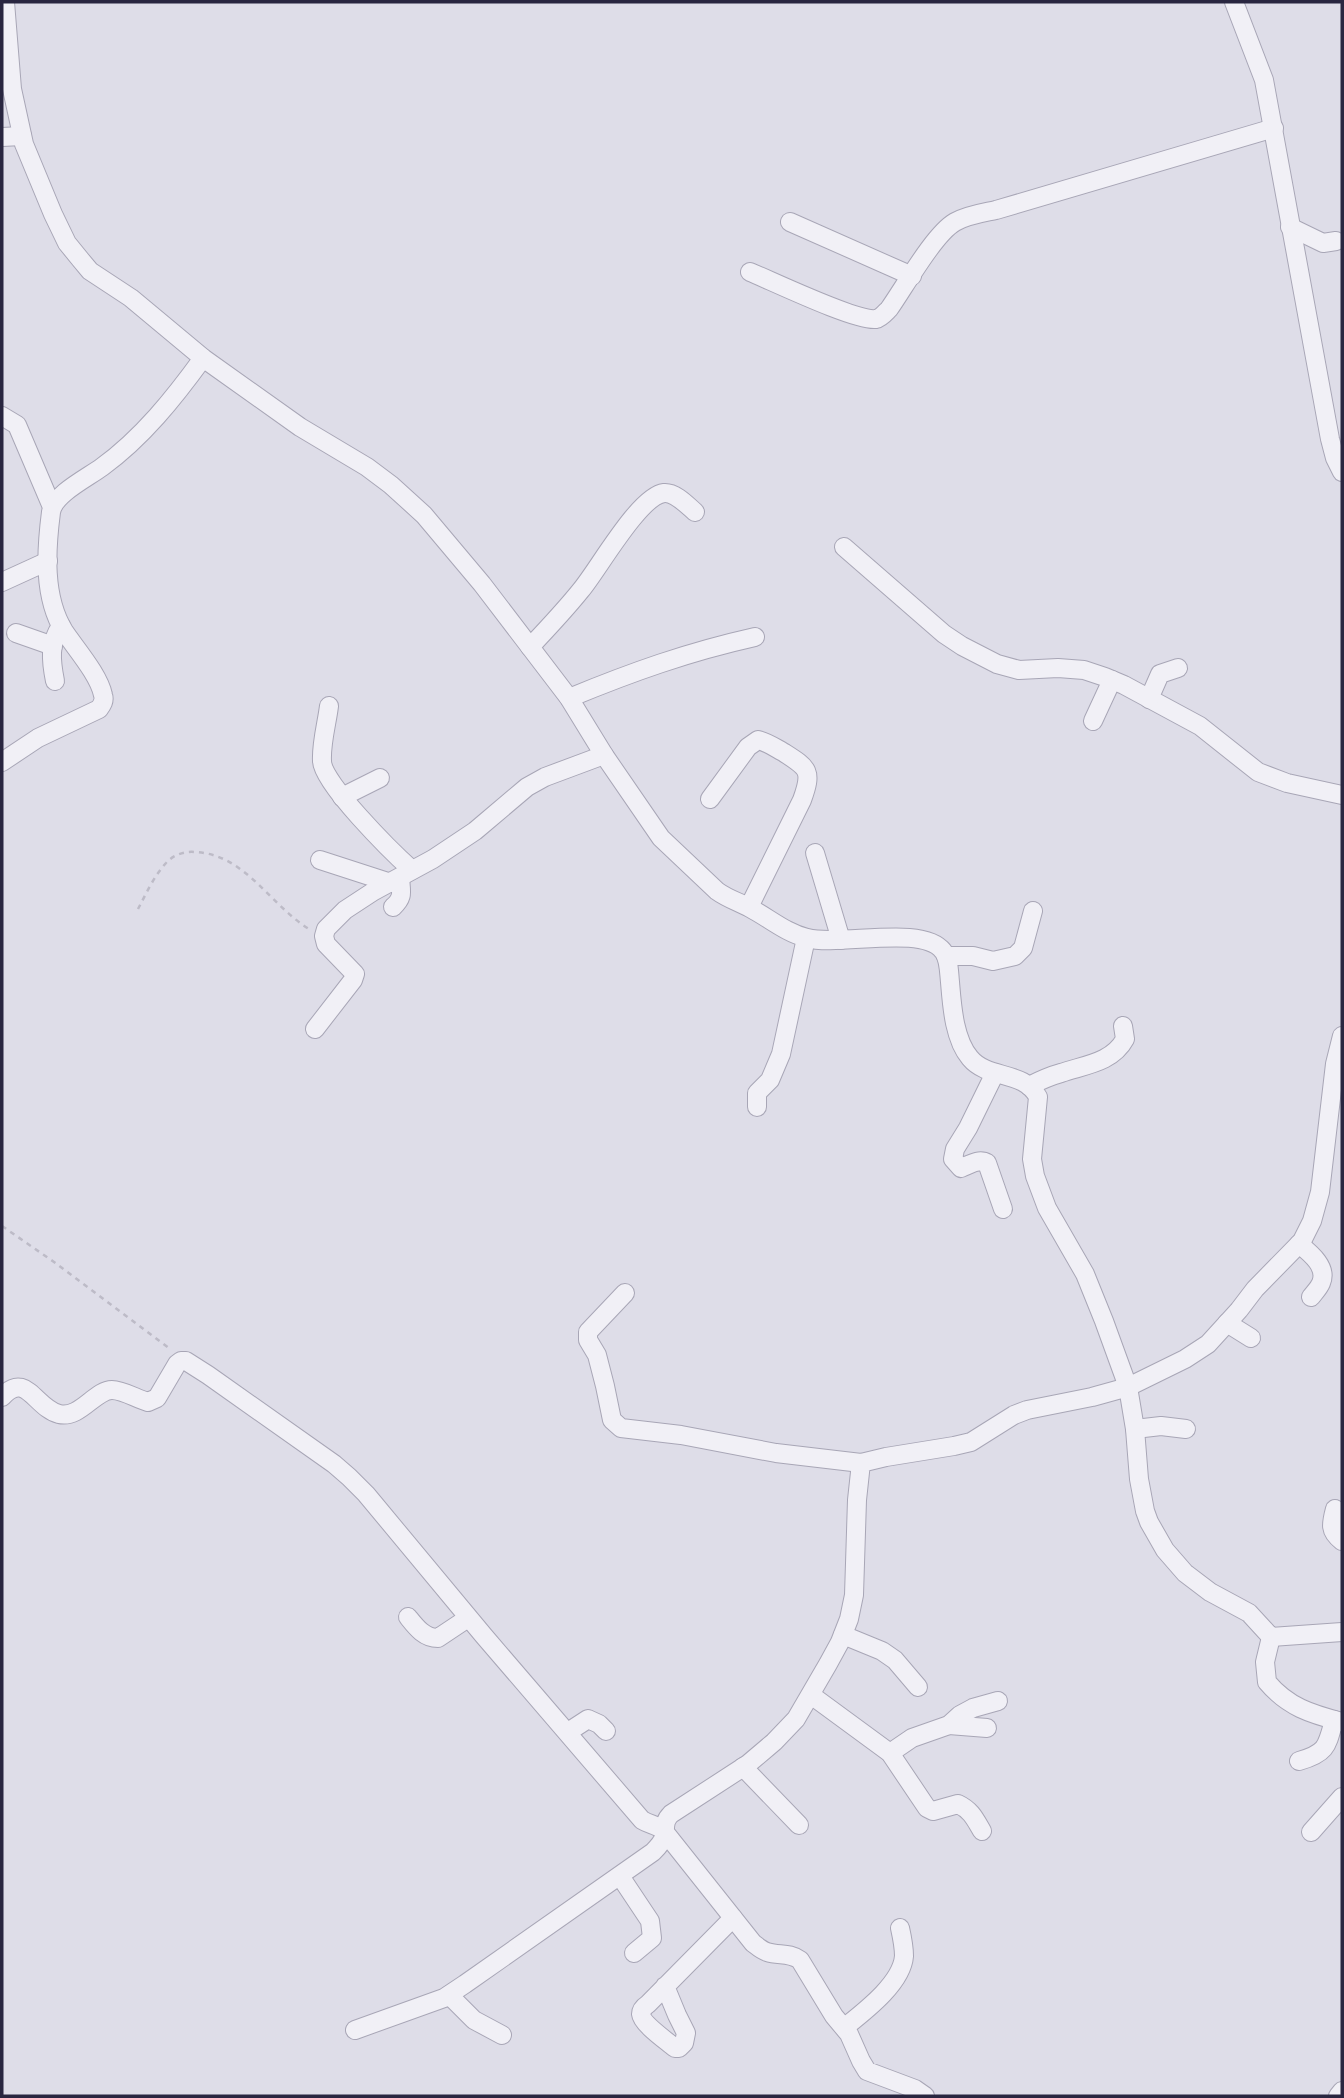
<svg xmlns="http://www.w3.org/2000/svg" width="1344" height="2098" font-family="'Fira Sans Condensed',sans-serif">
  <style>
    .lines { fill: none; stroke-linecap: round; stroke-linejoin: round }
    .minor-casing { stroke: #a8a6b6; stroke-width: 20 }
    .path { stroke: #bdbbc7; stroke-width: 2.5; stroke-dasharray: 5 5; stroke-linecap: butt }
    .minor { stroke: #f1f0f6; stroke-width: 18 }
  </style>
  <rect width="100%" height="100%" fill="#dedde8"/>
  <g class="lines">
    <defs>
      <g id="minor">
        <path d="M 5,2 L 12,89 L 24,144 L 53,214 L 67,243 L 80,259 L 90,271 L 131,298 L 203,358 L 300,427 L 367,467 L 391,485 L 424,515 L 482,584 L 569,698 L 604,755 L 661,838 L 717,891 C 728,899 739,902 750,908 C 769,918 786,933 807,938 C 839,947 922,924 943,951 C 949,958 949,972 950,982 C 952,1006 954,1039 970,1058 C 988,1080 1024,1070 1038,1097 L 1032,1159 L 1035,1176 L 1047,1208 L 1085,1274 L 1104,1321 L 1128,1387 L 1135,1429 L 1139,1479 L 1145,1511 L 1149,1522 L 1165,1550 L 1185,1573 L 1210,1592 L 1249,1613 L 1271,1637 L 1342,1632"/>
        <path d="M 1234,2 L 1264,80 L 1330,439 L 1335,458 L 1342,472"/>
        <path d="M 2,137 L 22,136"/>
        <path d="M 790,222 L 912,276"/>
        <path d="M 1290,227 L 1323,243 L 1336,241"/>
        <path d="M 750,272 C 772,281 857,322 876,319 C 881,318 885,313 889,309 C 904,288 934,234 955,222 C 967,215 982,213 996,210 L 1274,128"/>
        <path d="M 2,416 L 17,425 L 52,507"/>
        <path d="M 844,547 L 944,634 L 962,646 L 997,664 L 1019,670 L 1058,668 L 1084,670 L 1105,677 L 1124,685 L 1200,726 L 1258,772 L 1287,783 L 1342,795"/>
        <path d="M 2,582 L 48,561"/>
        <path d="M 16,633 L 53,646"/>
        <path d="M 530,647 C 548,628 565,610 581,590 C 598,570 639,496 664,493 C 675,492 687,505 695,512"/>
        <path d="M 55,681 C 51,661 49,643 61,626"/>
        <path d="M 569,698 C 632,672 688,652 755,637"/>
        <path d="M 1149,699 L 1160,674 L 1178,668"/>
        <path d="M 329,706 C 327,723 321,743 322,761 C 322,783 393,853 412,870"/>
        <path d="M 1093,721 L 1112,680"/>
        <path d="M 2,762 L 38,738 L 99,709 C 102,705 105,701 103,695 C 99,675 76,649 64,631 C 43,597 46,551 51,512 C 54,494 87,478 102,467 C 142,438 174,398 203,358"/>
        <path d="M 342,797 L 380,778"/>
        <path d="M 710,799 L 748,747 L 758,740 C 767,742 774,747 783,752 C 808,768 813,770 802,800 L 749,907"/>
        <path d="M 815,853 L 841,940"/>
        <path d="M 320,860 L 391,883"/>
        <path d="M 393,907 C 404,897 401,892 400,878"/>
        <path d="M 946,956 L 973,956 L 993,961 L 1015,956 L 1023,948 L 1033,911"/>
        <path d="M 315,1029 L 353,980 L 355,974 L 326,944 L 324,936 L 326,929 L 345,910 L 374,891 L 433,859 L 475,831 L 527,787 L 545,777 L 604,755"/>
        <path d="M 995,1073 L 968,1128 L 955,1149 L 953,1159 L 961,1168 C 969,1165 979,1158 987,1163 L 1003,1209"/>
        <path d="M 1029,1086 C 1039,1081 1050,1076 1061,1073 C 1084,1065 1112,1063 1125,1039 L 1123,1026"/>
        <path d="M 757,1107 L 757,1093 L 770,1080 L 781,1054 L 806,938"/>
        <path d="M 1299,1244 C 1310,1253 1328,1267 1321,1283 C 1319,1288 1314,1293 1311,1297"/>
        <path d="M 625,1293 L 588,1332 L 588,1340 L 597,1355 L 605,1386 L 612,1420 L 621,1428 L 681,1435 L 776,1453 L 861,1463"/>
        <path d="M 1227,1323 L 1251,1338"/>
        <path d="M 2,1397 C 26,1370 35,1408 59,1414 C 80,1419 95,1390 112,1390 C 123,1390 137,1399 148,1402 L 157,1398 L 177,1364 L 181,1361 L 186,1361 L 208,1375 L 334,1464 L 349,1477 L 366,1494 L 484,1636 L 642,1820 C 650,1825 658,1825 664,1831 L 753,1943 C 757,1946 761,1950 767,1952 C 779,1956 789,1952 800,1960 L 834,2016 L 849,2034 L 861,2061 L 867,2071 L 915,2089 L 925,2096"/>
        <path d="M 1135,1429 L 1161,1426 L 1186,1429"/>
        <path d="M 1335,1509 C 1331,1524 1329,1531 1342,1541"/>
        <path d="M 408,1617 C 416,1627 424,1638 438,1638 L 468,1618"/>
        <path d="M 843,1635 L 882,1651 L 895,1660 L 918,1687"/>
        <path d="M 1271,1637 L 1265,1662 L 1267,1682 C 1288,1707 1311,1714 1342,1722"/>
        <path d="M 811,1695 L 890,1753 L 927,1808 L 933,1811 L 958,1804 C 971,1810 975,1819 982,1831"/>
        <path d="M 949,1725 L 987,1728"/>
        <path d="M 568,1732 L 588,1719 L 599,1724 L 606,1731"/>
        <path d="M 890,1753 L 912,1738 L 949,1725 L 960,1715 L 973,1708 L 998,1701"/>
        <path d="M 1299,1761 C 1327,1753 1327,1746 1334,1720"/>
        <path d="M 743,1767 L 799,1825"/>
        <path d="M 1311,1832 L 1342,1797"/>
        <path d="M 620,1876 L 650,1921 L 652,1938 L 634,1953"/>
        <path d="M 665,1986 L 677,2015 L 686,2033 L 684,2043 L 679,2048 L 675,2048 C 667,2041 642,2024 641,2014 C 641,2010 645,2006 648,2004 L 733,1918"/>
        <path d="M 449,1995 L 474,2020 L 502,2035"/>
        <path d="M 845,2027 C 865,2011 902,1983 904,1956 C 904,1946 902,1937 900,1928"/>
        <path d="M 355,2030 L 444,1998 L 465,1984 L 653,1852 C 657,1848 662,1843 664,1837 C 666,1827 663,1822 671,1814 L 748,1764 L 774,1742 L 796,1719 L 828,1664 L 840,1642 L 849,1619 L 854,1595 L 857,1500 L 861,1463 L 886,1457 L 954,1446 L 971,1442 L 1014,1415 L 1027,1410 L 1092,1397 L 1128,1387 L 1185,1359 L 1208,1344 L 1239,1310 L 1255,1289 L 1302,1241 L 1312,1221 L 1320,1192 L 1335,1064 L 1342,1036"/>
        <path d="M 1338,2096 L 1342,2091"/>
      </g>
    </defs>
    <use href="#minor" class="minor-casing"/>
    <g class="path">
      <path d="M 138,909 C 146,894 154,876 166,863 C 173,855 184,851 195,852 C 245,854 270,905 309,929"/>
      <path d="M 2,1226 L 54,1262 L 169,1348"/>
    </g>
    <use href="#minor" class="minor"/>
  </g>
  <rect width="1344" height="2098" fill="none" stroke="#292640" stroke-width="7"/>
</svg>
